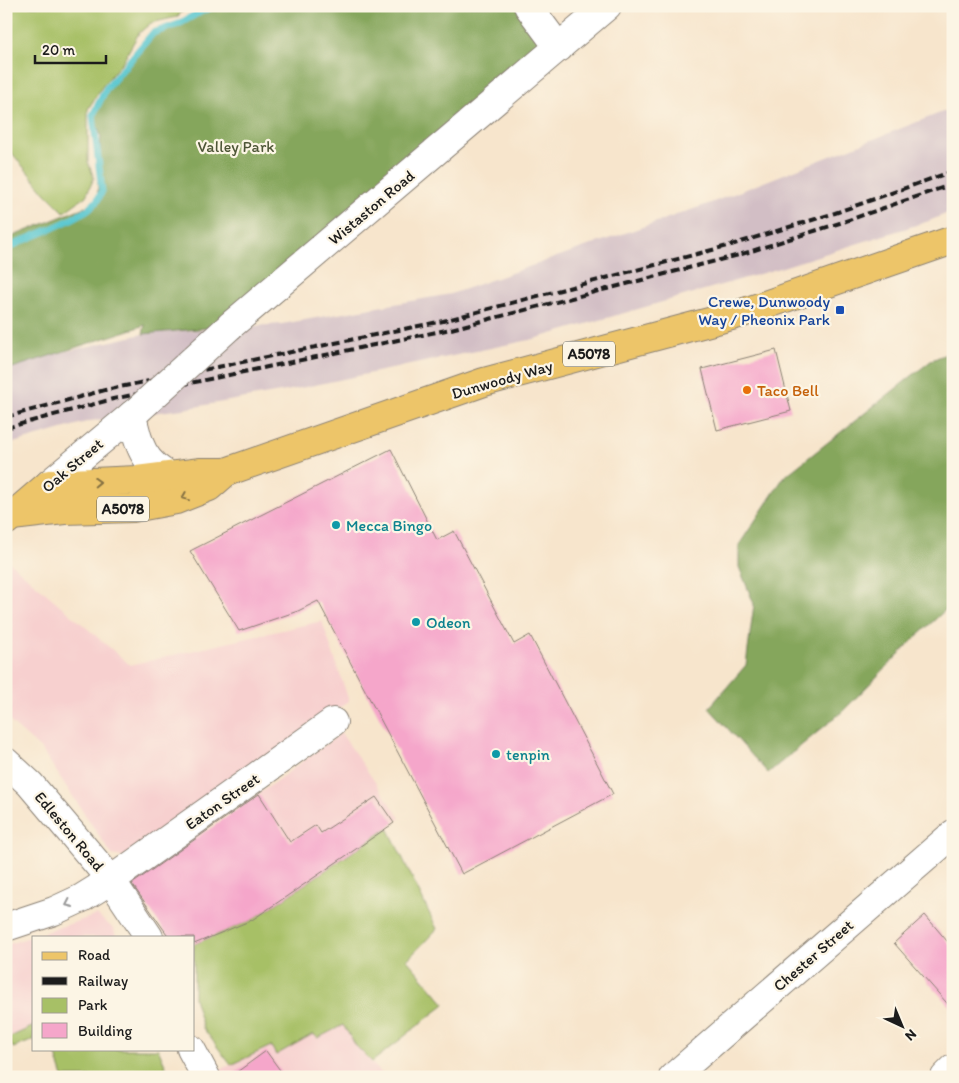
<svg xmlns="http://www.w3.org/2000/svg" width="959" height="1083" font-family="Itim,sans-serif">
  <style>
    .built { fill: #f7d0cf }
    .industrial { fill: #d2bec5 }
    .green { fill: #a7c066; stroke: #626e41 }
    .forest { fill: #85a65b; stroke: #50613c }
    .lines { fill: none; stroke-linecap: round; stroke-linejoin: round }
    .stream { stroke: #5ac7d0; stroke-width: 7 }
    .building { fill: #f5a6ca }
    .minor-casing { stroke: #8a8074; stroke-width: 30 }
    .tertiary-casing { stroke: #8a8074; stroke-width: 30 }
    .primary-casing { stroke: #8a8074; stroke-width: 30 }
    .minor { stroke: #fff; stroke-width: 28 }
    .tertiary { stroke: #fff; stroke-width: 28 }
    .primary { stroke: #edc569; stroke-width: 28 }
    .rail { stroke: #1c1c1c; stroke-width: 4; stroke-dasharray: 8 4; stroke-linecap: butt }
    .tertiary-bridge-casing { stroke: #8a8074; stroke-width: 30; stroke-linecap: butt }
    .tertiary-bridge { stroke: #fff; stroke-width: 28 }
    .oneway { stroke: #847042 }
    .oneway2 { stroke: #999 }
    .transit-dot { fill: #1a4fb4; stroke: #fcf5e5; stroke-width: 2 }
    .food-dot { fill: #e8710a; stroke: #fcf5e5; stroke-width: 2 }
    .culture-dot { fill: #0f9aa8; stroke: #fcf5e5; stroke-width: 2 }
    .labels { text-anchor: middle; stroke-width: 4.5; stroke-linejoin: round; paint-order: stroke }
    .shield { fill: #fcf5e5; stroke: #5f5d58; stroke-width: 1 }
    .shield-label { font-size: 15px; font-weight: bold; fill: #1c1c1c }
    .park-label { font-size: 16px; fill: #4d5536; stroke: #fcf5e5 }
    .street-label { font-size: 16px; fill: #1c1c1c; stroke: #fcf5e5 }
    .transit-label { font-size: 16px; fill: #164399; stroke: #fcf5e5; text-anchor: end }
    .food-label { font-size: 16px; fill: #c56008; stroke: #fcf5e5; text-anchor: start }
    .culture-label { font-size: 16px; fill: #0d838f; stroke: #fcf5e5; text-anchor: start }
  </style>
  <rect width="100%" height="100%" fill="#fcf5e5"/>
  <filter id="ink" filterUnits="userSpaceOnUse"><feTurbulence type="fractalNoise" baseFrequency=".02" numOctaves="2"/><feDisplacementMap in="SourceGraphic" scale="10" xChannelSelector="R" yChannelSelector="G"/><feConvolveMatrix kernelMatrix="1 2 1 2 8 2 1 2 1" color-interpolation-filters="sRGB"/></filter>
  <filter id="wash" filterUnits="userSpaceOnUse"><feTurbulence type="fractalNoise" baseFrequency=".0096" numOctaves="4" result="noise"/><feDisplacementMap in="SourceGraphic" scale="20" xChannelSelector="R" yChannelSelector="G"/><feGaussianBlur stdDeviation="1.12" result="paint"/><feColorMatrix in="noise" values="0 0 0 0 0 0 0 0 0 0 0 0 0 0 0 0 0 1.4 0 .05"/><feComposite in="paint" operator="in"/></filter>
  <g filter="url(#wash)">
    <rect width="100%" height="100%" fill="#f7e5cc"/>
    <g class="built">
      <path d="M 7,560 L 130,665 L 322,621 L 349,701 L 123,857 L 112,855 L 42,750 L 6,718 Z"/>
      <path d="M 341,733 L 400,818 L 388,828 L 252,920 L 194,944 L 194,937 L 169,937 L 130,883 L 205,827 L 235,871 L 287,837 L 259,794 Z"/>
      <path d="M 97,915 L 114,929 L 116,937 L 34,937 L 34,1026 L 6,1039 L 6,945 Z"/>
      <path d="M 343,1025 L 356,1046 L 385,1077 L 196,1077 L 231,1065 L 271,1046 L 276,1055 L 314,1033 L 318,1038 Z"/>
    </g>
    <path class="industrial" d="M 953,108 L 953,211 L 929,221 L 770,271 L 534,339 L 286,391 L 183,409 L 90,421 L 6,445 L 6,365 L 143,334 L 282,324 L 451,294 L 708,204 Z"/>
    <g class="green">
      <path d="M 6,6 L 188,6 L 177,17 L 151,23 L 139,33 L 123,61 L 102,87 L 88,109 L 88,162 L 94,178 L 86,196 L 64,212 L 46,194 L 6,146 Z"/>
      <path d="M 388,828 L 437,929 L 407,960 L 445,1004 L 372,1062 L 356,1046 L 343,1025 L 318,1038 L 313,1034 L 276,1055 L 271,1046 L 231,1065 L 203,1028 L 194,998 L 194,944 L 252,920 Z"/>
      <path d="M 34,1026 L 34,1040 L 13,1048 L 8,1038 Z"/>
      <path d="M 54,1049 L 158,1049 L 168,1072 L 171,1077 L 63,1077 Z"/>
    </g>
    <g class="forest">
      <path d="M 214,6 L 528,6 L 559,48 L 230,326 L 143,334 L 145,325 L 6,370 L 6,239 L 97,202 L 101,136 L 93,115 L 106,89 L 153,33 L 183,22 L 200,12 Z"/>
      <path d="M 953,351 L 953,603 L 916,637 L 843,711 L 768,773 L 709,708 L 746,665 L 754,604 L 739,567 L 739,545 L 784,477 L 932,360 Z"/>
    </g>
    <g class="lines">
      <path class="stream" d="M 6,249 C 29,236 81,220 96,202 C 99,199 100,195 102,191 L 93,115 L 106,89 L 153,33 L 179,24 L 200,12 L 214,6"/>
    </g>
    <g id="blocks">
      <g class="building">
        <path d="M 776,350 L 791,411 L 717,430 L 702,369 Z"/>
        <path d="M 391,449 L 437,540 L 454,531 L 514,644 L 530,635 L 613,794 L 462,874 L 318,601 L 298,611 L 239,631 L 190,551 Z"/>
        <path d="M 259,794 L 290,842 L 316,825 L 321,833 L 376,797 L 394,823 L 252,920 L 194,944 L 194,937 L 169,937 L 132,884 Z"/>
        <path d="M 925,915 L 953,948 L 953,1010 L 894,943 Z"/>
        <path d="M 266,1051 L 285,1077 L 230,1077 Z"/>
      </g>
    </g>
  </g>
  <g filter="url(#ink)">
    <use href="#blocks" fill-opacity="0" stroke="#8a8074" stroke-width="1"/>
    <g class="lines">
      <defs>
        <g id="minor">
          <path d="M 528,6 L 559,48"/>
          <path d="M 6,927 L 54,911 L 82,898 L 111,880 L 333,722"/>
          <path d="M 673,1077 L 953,834"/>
        </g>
        <g id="tertiary">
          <path d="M 230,326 L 607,6"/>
          <path d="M 132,415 C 138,444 143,464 172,477"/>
          <path d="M 49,484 L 138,410"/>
          <path d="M 6,762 L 30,784 L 111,880 L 149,937"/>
          <path d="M 191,1049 L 206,1077"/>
          <path d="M 945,1077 L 953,1069"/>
        </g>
        <g id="primary">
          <path d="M 12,516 L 64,510 L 133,508 L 176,500 L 209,487 L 225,473"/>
          <path d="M 6,521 L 49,484 L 137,480 L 201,472 L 226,472 L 484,382 L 739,314 L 953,240"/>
        </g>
      </defs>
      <use href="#minor" class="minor-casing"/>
      <use href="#tertiary" class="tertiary-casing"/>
      <use href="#primary" class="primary-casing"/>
      <use href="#minor" class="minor"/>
      <use href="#tertiary" class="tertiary"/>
      <use href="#primary" class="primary"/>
      <g class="rail">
        <path d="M 6,417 L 105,390 L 443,321 L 731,245 L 835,213 L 953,171"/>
        <path d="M 6,428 L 113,399 L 451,329 L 739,255 L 843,222 L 953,184"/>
      </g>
      <defs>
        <path id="tertiary-bridge" d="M 138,410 L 230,326"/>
      </defs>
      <use href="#tertiary-bridge" class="tertiary-bridge-casing"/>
      <use href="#tertiary-bridge" class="tertiary-bridge"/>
    </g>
    <defs><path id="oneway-chevron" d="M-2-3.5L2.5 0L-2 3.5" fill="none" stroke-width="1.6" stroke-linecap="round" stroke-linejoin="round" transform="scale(1.25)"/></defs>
    <g class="oneway">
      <use href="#oneway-chevron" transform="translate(97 482) rotate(-2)"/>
      <use href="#oneway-chevron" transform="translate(185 497) rotate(158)"/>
    </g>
    <use class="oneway2" href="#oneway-chevron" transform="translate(69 904) rotate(155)"/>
  </g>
  <rect class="transit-dot" x="835" y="305" width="10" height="10" rx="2.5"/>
  <circle class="food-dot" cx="747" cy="390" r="5"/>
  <g class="culture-dot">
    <circle cx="336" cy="525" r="5"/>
    <circle cx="416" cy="622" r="5"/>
    <circle cx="496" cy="754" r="5"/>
  </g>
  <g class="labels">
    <g class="shield">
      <rect x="563" y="341.5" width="52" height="25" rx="4"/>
      <rect x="97" y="496.5" width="52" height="25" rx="4"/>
    </g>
    <g class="shield-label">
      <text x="589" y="359">A5078</text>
      <text x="123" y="514">A5078</text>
    </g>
    <g class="park-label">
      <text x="236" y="152">Valley Park</text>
    </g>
    <g class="street-label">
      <text transform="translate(371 207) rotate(-40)" y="6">Wistaston Road</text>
      <text transform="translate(502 379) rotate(-16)" y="6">Dunwoody Way</text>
      <text transform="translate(72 465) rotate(-40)" y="6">Oak Street</text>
      <text transform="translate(222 801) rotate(-35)" y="6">Eaton Street</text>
      <text transform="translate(70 831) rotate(50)" y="6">Edleston Road</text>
      <text transform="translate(813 955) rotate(-41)" y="6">Chester Street</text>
    </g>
    <g class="transit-label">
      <text x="830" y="307">Crewe, Dunwoody<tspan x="830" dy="18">Way / Pheonix Park</tspan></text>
    </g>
    <g class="food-label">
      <text x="757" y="396">Taco Bell</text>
    </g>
    <g class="culture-label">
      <text x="346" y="531">Mecca Bingo</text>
      <text x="426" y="628">Odeon</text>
      <text x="506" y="760">tenpin</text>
    </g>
  </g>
  <rect width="959" height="1083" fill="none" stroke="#fcf5e5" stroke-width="25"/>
  <rect x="32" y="936" width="162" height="115" fill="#fcf5e5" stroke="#a29e95"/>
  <rect x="42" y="952" width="25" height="8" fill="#edc569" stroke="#a29e95"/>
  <text x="78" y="960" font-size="15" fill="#1c1c1c">Road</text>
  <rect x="42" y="977" width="25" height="8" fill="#1c1c1c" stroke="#a29e95"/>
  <text x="78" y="986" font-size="15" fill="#1c1c1c">Railway</text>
  <rect x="42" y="998" width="25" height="15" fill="#a7c066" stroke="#a29e95"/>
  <text x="78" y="1010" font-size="15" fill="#1c1c1c">Park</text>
  <rect x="42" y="1023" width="25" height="15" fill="#f5a6ca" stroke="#a29e95"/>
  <text x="78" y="1036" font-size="15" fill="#1c1c1c">Building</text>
  <g transform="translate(902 1026) rotate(136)" stroke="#fcf5e5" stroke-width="4" paint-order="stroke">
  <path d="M0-4L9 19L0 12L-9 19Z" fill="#1c1c1c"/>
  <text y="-8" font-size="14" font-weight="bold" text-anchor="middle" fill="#1c1c1c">N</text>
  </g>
  <path d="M35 55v8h71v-8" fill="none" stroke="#1c1c1c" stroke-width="2.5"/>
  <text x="42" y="55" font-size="15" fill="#1c1c1c" stroke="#fcf5e5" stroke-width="4" paint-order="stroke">20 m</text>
</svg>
